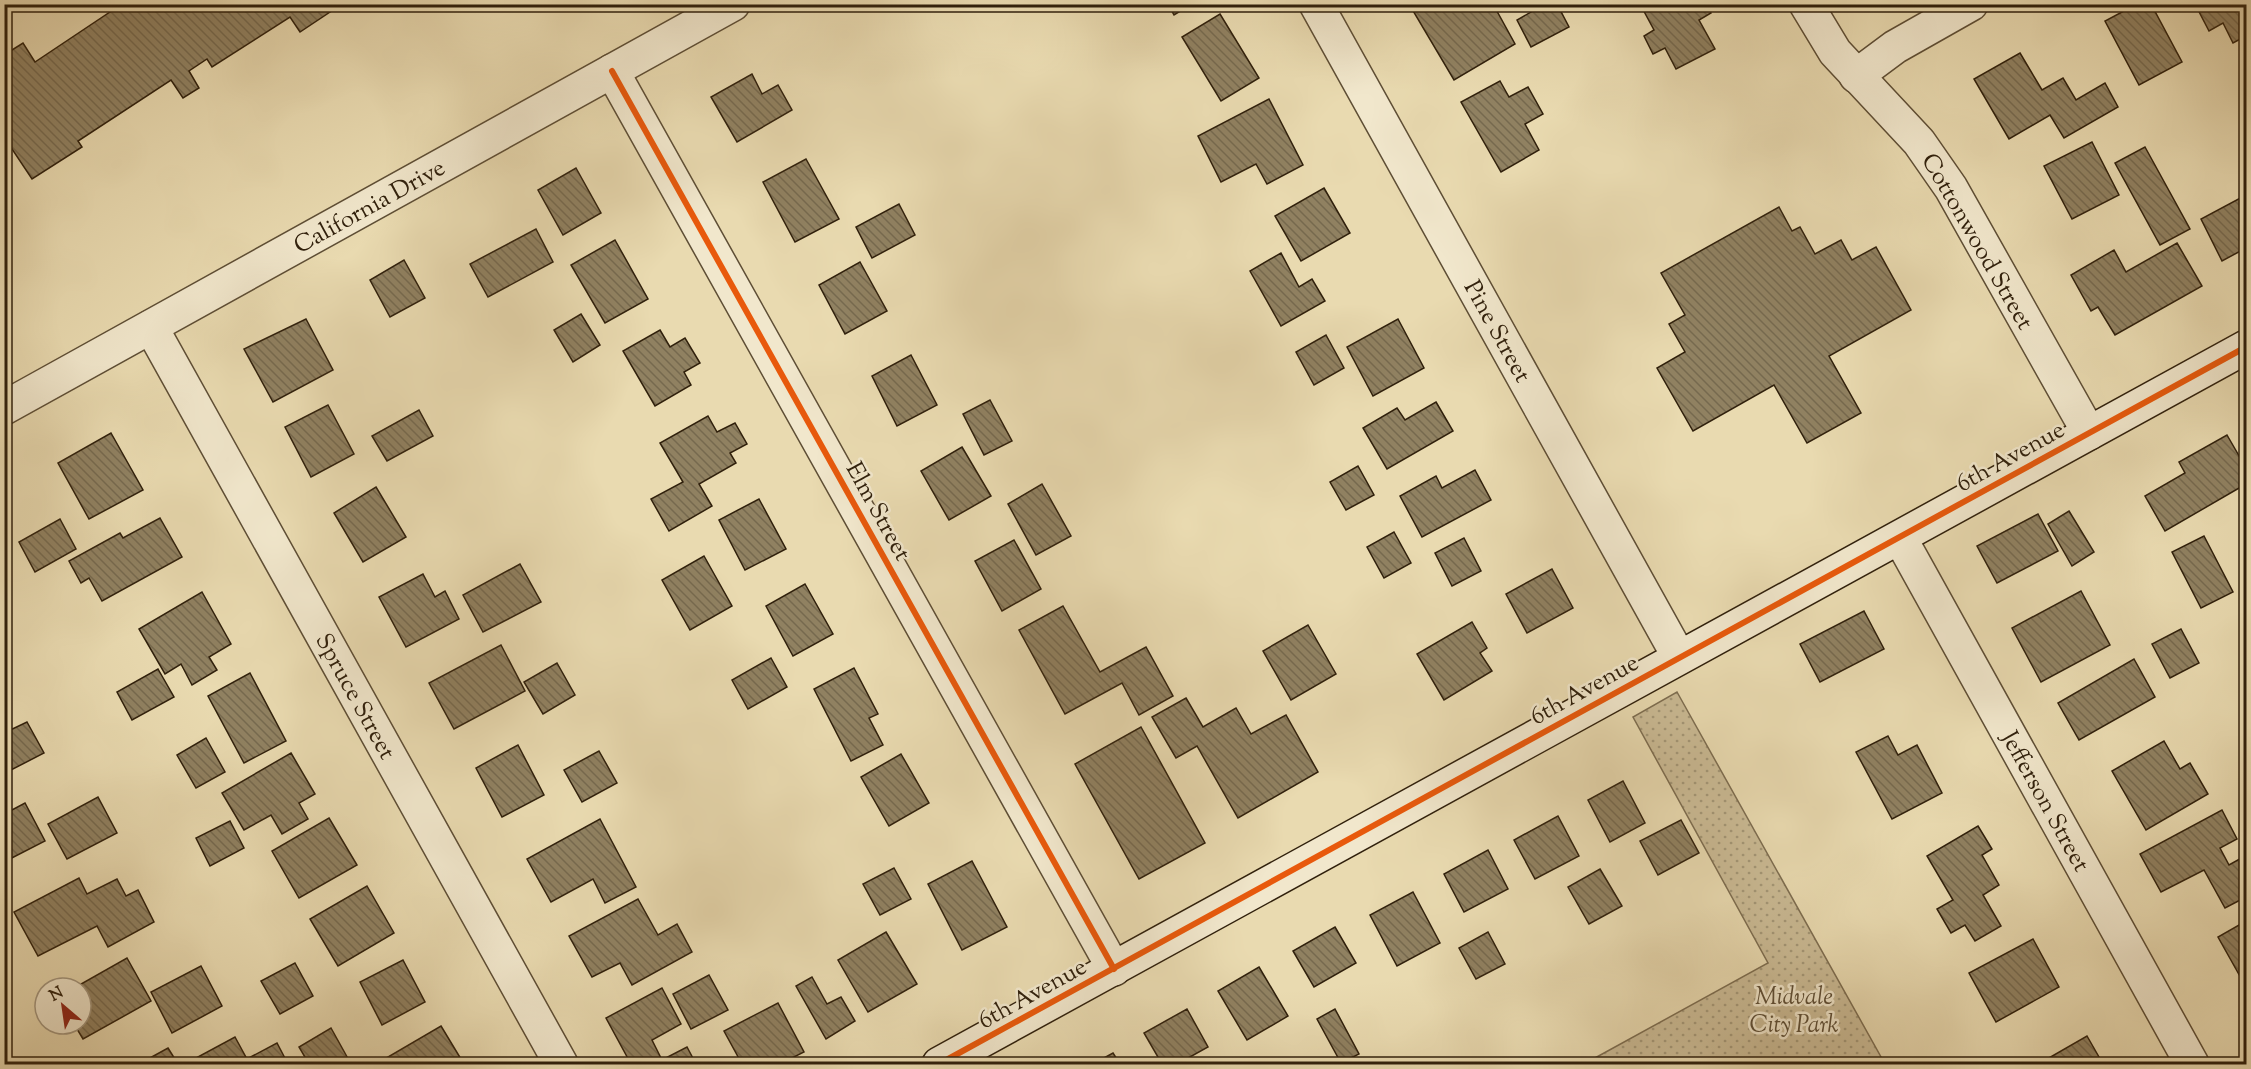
<svg xmlns="http://www.w3.org/2000/svg" width="2251" height="1069" font-family="'Sorts Mill Goudy',serif">
  <style>
    .park { fill: url(#park-dots); stroke: #7d6d50; stroke-width: 1.5 }
    .building { fill: url(#building-back-hatch); stroke: #30200c; stroke-width: 1.5 }
    .lines { fill: none; stroke-linecap: round; stroke-linejoin: round }
    .street-casing { stroke: #5e4e35; stroke-width: 36 }
    .secondary-casing { stroke: #30200c; stroke-width: 36 }
    .street { stroke: #f1e7cc; stroke-width: 33 }
    .secondary { stroke: #f1e7cc; stroke-width: 33 }
    .cycleway-casing { stroke: #f1e7cc; stroke-width: 10 }
    .cycleway { stroke: #e8590c; stroke-width: 6 }
    .labels { text-anchor: middle; stroke-width: 5; stroke-linejoin: round; paint-order: stroke }
    .street-label { font-size: 24px; fill: #30200c; stroke: #f1e7cc }
    .park-label { font-size: 24px; font-style: italic; fill: #5e4e35; stroke: #f1e7cc }
  </style>
  <defs>
    <pattern id="park-dots" width="8" height="8" patternUnits="userSpaceOnUse" patternTransform="scale(1.5)"><rect width="8" height="8" fill="#caba94"/><path d="M2 2h.1M6 6h.1" fill="none" stroke="#a49777" stroke-width="1.8" stroke-linecap="round"/></pattern>
    <pattern id="building-back-hatch" width="6" height="6" patternUnits="userSpaceOnUse" patternTransform="scale(1.5)"><rect width="6" height="6" fill="#908161"/><path d="M-1 5l2 2M0 0l6 6M5-1l2 2" fill="none" stroke="#76694e"/></pattern>
  </defs>
  <rect width="100%" height="100%" fill="#e9dab0"/>
  <filter id="stains"><feTurbulence type="fractalNoise" baseFrequency=".00333" numOctaves="4"/><feColorMatrix values="0 0 0 0 .2 0 0 0 0 .09 0 0 0 0 .02 0 0 0 .5 -.17"/></filter>
  <radialGradient id="worn" r=".72"><stop offset=".6" stop-color="#630" stop-opacity="0"/><stop offset="1" stop-color="#630" stop-opacity=".3"/></radialGradient>
  <path class="park" d="M 1677,692 L 1885,1064 L 1886,1064 L 1584,1064 L 1768,963 L 1633,717 Z"/>
  <g class="building">
    <path d="M 122,4 L 342,4 L 300,32 L 290,17 L 212,67 L 207,59 L 189,71 L 199,88 L 183,98 L 171,80 L 78,141 L 82,147 L 32,179 L 4,137 L 4,55 L 23,43 L 35,62 Z"/>
    <path d="M 1168,4 L 1192,4 L 1174,15 Z"/>
    <path d="M 1409,4 L 1493,4 L 1515,44 L 1454,80 Z"/>
    <path d="M 1545,4 L 1557,4 L 1569,27 L 1531,47 L 1517,20 Z"/>
    <path d="M 1640,4 L 1706,4 L 1711,13 L 1699,20 L 1715,49 L 1676,69 L 1665,48 L 1653,54 L 1644,36 L 1654,30 Z"/>
    <path d="M 2137,4 L 2151,4 L 2182,62 L 2139,85 L 2105,21 Z"/>
    <path d="M 2195,4 L 2246,4 L 2246,36 L 2233,43 L 2223,23 L 2209,31 Z"/>
    <path d="M 1220,14 L 1259,78 L 1221,101 L 1182,37 Z"/>
    <path d="M 2020,53 L 2042,90 L 2063,78 L 2076,100 L 2105,83 L 2118,107 L 2064,138 L 2050,115 L 2009,139 L 1974,79 Z"/>
    <path d="M 752,74 L 762,94 L 778,85 L 792,110 L 737,142 L 711,97 Z"/>
    <path d="M 1500,81 L 1509,97 L 1528,87 L 1543,114 L 1525,124 L 1539,150 L 1501,172 L 1461,102 Z"/>
    <path d="M 1269,99 L 1303,165 L 1267,184 L 1256,164 L 1221,182 L 1198,136 Z"/>
    <path d="M 2092,142 L 2119,195 L 2072,219 L 2044,166 Z"/>
    <path d="M 2145,147 L 2190,229 L 2160,245 L 2115,163 Z"/>
    <path d="M 806,159 L 839,219 L 795,242 L 763,182 Z"/>
    <path d="M 576,168 L 601,213 L 563,235 L 538,190 Z"/>
    <path d="M 1324,188 L 1350,233 L 1301,261 L 1275,216 Z"/>
    <path d="M 2246,195 L 2246,248 L 2222,261 L 2201,219 Z"/>
    <path d="M 899,204 L 915,235 L 872,258 L 856,227 Z"/>
    <path d="M 1779,207 L 1792,231 L 1800,227 L 1815,254 L 1841,240 L 1852,260 L 1876,247 L 1911,310 L 1829,356 L 1861,413 L 1807,443 L 1774,385 L 1693,431 L 1657,368 L 1685,352 L 1669,324 L 1685,315 L 1661,273 Z"/>
    <path d="M 536,229 L 553,262 L 488,297 L 470,264 Z"/>
    <path d="M 615,240 L 648,299 L 605,323 L 571,265 Z"/>
    <path d="M 2177,243 L 2202,286 L 2115,335 L 2098,307 L 2091,311 L 2071,275 L 2114,250 L 2126,272 Z"/>
    <path d="M 1281,253 L 1299,287 L 1312,279 L 1325,301 L 1281,326 L 1250,271 Z"/>
    <path d="M 404,260 L 425,298 L 390,317 L 370,280 Z"/>
    <path d="M 860,262 L 887,311 L 845,334 L 819,285 Z"/>
    <path d="M 581,314 L 600,345 L 573,362 L 554,330 Z"/>
    <path d="M 306,319 L 333,370 L 273,402 L 244,349 Z"/>
    <path d="M 1398,319 L 1424,368 L 1373,396 L 1347,347 Z"/>
    <path d="M 660,330 L 670,347 L 685,338 L 700,363 L 684,372 L 691,385 L 655,406 L 623,351 Z"/>
    <path d="M 1326,335 L 1344,368 L 1314,385 L 1296,352 Z"/>
    <path d="M 911,355 L 937,405 L 897,426 L 872,376 Z"/>
    <path d="M 990,400 L 1012,441 L 984,455 L 963,414 Z"/>
    <path d="M 1436,402 L 1453,431 L 1387,469 L 1363,428 L 1397,408 L 1405,420 Z"/>
    <path d="M 328,405 L 354,454 L 311,477 L 285,427 Z"/>
    <path d="M 419,410 L 433,436 L 387,461 L 372,436 Z"/>
    <path d="M 708,416 L 717,432 L 735,423 L 747,444 L 730,453 L 736,463 L 699,484 L 712,506 L 669,531 L 651,499 L 683,482 L 660,443 Z"/>
    <path d="M 111,433 L 143,490 L 89,519 L 58,463 Z"/>
    <path d="M 2227,435 L 2246,468 L 2246,484 L 2165,531 L 2145,496 L 2185,473 L 2179,462 Z"/>
    <path d="M 962,447 L 991,496 L 949,520 L 921,471 Z"/>
    <path d="M 1358,466 L 1374,495 L 1346,510 L 1330,482 Z"/>
    <path d="M 1475,470 L 1491,500 L 1422,537 L 1400,496 L 1436,476 L 1442,488 Z"/>
    <path d="M 1042,484 L 1071,536 L 1036,555 L 1008,504 Z"/>
    <path d="M 376,487 L 406,537 L 363,562 L 334,513 Z"/>
    <path d="M 759,499 L 786,549 L 745,570 L 719,520 Z"/>
    <path d="M 2069,511 L 2094,552 L 2072,566 L 2048,524 Z"/>
    <path d="M 2038,514 L 2058,551 L 1997,583 L 1977,546 Z"/>
    <path d="M 160,518 L 182,557 L 102,601 L 89,578 L 81,583 L 69,561 L 120,533 L 123,538 Z"/>
    <path d="M 60,519 L 76,549 L 35,572 L 19,542 Z"/>
    <path d="M 1394,532 L 1411,563 L 1384,578 L 1367,547 Z"/>
    <path d="M 2204,536 L 2233,592 L 2201,608 L 2172,552 Z"/>
    <path d="M 1464,538 L 1481,571 L 1452,586 L 1435,553 Z"/>
    <path d="M 1014,540 L 1041,589 L 1002,611 L 975,561 Z"/>
    <path d="M 704,556 L 732,606 L 690,630 L 662,580 Z"/>
    <path d="M 520,564 L 541,602 L 483,632 L 463,595 Z"/>
    <path d="M 1552,569 L 1573,608 L 1527,633 L 1506,594 Z"/>
    <path d="M 423,574 L 435,597 L 445,591 L 459,619 L 406,647 L 379,597 Z"/>
    <path d="M 805,584 L 833,634 L 793,656 L 766,606 Z"/>
    <path d="M 2081,591 L 2110,645 L 2041,682 L 2012,628 Z"/>
    <path d="M 202,592 L 231,644 L 209,657 L 217,670 L 192,685 L 181,664 L 165,674 L 139,629 Z"/>
    <path d="M 1063,606 L 1100,672 L 1146,647 L 1173,696 L 1139,715 L 1122,683 L 1065,714 L 1019,630 Z"/>
    <path d="M 1864,611 L 1884,649 L 1820,682 L 1800,644 Z"/>
    <path d="M 1472,622 L 1487,648 L 1480,653 L 1492,671 L 1444,700 L 1417,654 Z"/>
    <path d="M 1308,625 L 1336,674 L 1291,700 L 1263,651 Z"/>
    <path d="M 2181,629 L 2199,663 L 2170,678 L 2152,644 Z"/>
    <path d="M 501,645 L 525,691 L 454,729 L 429,683 Z"/>
    <path d="M 771,658 L 787,687 L 748,709 L 732,680 Z"/>
    <path d="M 2134,659 L 2155,697 L 2079,740 L 2058,703 Z"/>
    <path d="M 557,663 L 575,695 L 543,714 L 524,682 Z"/>
    <path d="M 854,668 L 878,714 L 869,718 L 883,745 L 851,761 L 814,689 Z"/>
    <path d="M 158,669 L 174,697 L 132,720 L 117,692 Z"/>
    <path d="M 250,673 L 286,741 L 244,763 L 208,696 Z"/>
    <path d="M 1186,698 L 1203,727 L 1236,708 L 1251,734 L 1286,715 L 1318,772 L 1238,818 L 1197,746 L 1176,758 L 1152,717 Z"/>
    <path d="M 27,722 L 44,753 L 9,771 L 4,762 L 4,733 Z"/>
    <path d="M 1141,727 L 1205,843 L 1139,879 L 1075,764 Z"/>
    <path d="M 1888,736 L 1898,755 L 1917,745 L 1942,793 L 1892,819 L 1856,752 Z"/>
    <path d="M 206,738 L 225,772 L 196,788 L 177,755 Z"/>
    <path d="M 2164,741 L 2180,769 L 2190,763 L 2208,794 L 2146,830 L 2112,771 Z"/>
    <path d="M 518,745 L 544,795 L 502,817 L 476,768 Z"/>
    <path d="M 599,751 L 617,783 L 582,802 L 564,770 Z"/>
    <path d="M 291,753 L 315,794 L 299,803 L 308,819 L 282,834 L 271,815 L 244,830 L 222,793 Z"/>
    <path d="M 901,754 L 929,803 L 889,826 L 861,777 Z"/>
    <path d="M 1623,781 L 1645,823 L 1610,842 L 1588,800 Z"/>
    <path d="M 4,797 L 12,810 L 25,803 L 45,841 L 4,862 Z"/>
    <path d="M 98,797 L 117,833 L 67,859 L 48,824 Z"/>
    <path d="M 2222,810 L 2237,839 L 2220,848 L 2229,865 L 2245,856 L 2246,897 L 2225,908 L 2204,870 L 2161,892 L 2140,854 Z"/>
    <path d="M 1558,816 L 1579,856 L 1535,879 L 1514,840 Z"/>
    <path d="M 329,818 L 357,865 L 299,898 L 272,851 Z"/>
    <path d="M 600,819 L 636,887 L 605,903 L 593,879 L 551,902 L 527,859 Z"/>
    <path d="M 1681,820 L 1699,853 L 1658,875 L 1640,841 Z"/>
    <path d="M 230,821 L 244,848 L 210,866 L 196,838 Z"/>
    <path d="M 1978,826 L 1992,849 L 1982,855 L 1999,885 L 1983,895 L 2001,926 L 1975,941 L 1965,925 L 1951,933 L 1937,909 L 1953,900 L 1927,856 Z"/>
    <path d="M 1488,850 L 1508,889 L 1464,912 L 1444,874 Z"/>
    <path d="M 972,861 L 1007,927 L 962,950 L 928,884 Z"/>
    <path d="M 894,868 L 911,899 L 880,915 L 863,884 Z"/>
    <path d="M 1600,869 L 1622,906 L 1589,924 L 1568,887 Z"/>
    <path d="M 79,878 L 87,894 L 117,879 L 126,896 L 138,890 L 154,922 L 108,947 L 97,926 L 38,956 L 14,912 Z"/>
    <path d="M 367,886 L 394,933 L 338,966 L 310,919 Z"/>
    <path d="M 1413,892 L 1440,943 L 1397,966 L 1370,915 Z"/>
    <path d="M 638,899 L 658,935 L 677,924 L 692,952 L 632,985 L 620,963 L 592,977 L 569,936 Z"/>
    <path d="M 2246,921 L 2246,987 L 2218,937 Z"/>
    <path d="M 1335,927 L 1356,963 L 1314,987 L 1293,951 Z"/>
    <path d="M 886,932 L 917,984 L 868,1012 L 838,960 Z"/>
    <path d="M 1488,932 L 1505,964 L 1476,979 L 1459,948 Z"/>
    <path d="M 2033,939 L 2059,987 L 1996,1022 L 1969,973 Z"/>
    <path d="M 127,958 L 151,1001 L 83,1039 L 74,1024 L 81,1024 L 81,988 L 74,988 Z"/>
    <path d="M 403,960 L 425,1002 L 382,1025 L 360,982 Z"/>
    <path d="M 295,963 L 313,996 L 280,1014 L 261,981 Z"/>
    <path d="M 201,966 L 222,1006 L 172,1033 L 151,992 Z"/>
    <path d="M 1259,967 L 1288,1016 L 1247,1040 L 1218,991 Z"/>
    <path d="M 709,975 L 728,1010 L 691,1029 L 673,994 Z"/>
    <path d="M 812,977 L 827,1004 L 841,997 L 855,1021 L 826,1039 L 796,986 Z"/>
    <path d="M 662,988 L 681,1024 L 652,1040 L 662,1060 L 687,1047 L 696,1064 L 631,1064 L 606,1018 Z"/>
    <path d="M 778,1003 L 804,1052 L 780,1064 L 742,1064 L 724,1031 Z"/>
    <path d="M 1187,1009 L 1208,1047 L 1188,1058 L 1192,1064 L 1162,1064 L 1144,1033 Z"/>
    <path d="M 1335,1009 L 1359,1054 L 1341,1063 L 1317,1019 Z"/>
    <path d="M 441,1026 L 464,1064 L 376,1064 Z"/>
    <path d="M 331,1028 L 351,1064 L 309,1064 L 299,1047 Z"/>
    <path d="M 2087,1036 L 2103,1064 L 2050,1064 L 2047,1059 Z"/>
    <path d="M 235,1037 L 247,1059 L 277,1043 L 288,1064 L 200,1064 L 196,1058 Z"/>
    <path d="M 168,1048 L 178,1064 L 139,1064 Z"/>
    <path d="M 1113,1053 L 1120,1064 L 1093,1064 Z"/>
  </g>
  <g class="lines">
    <defs>
      <g id="street">
        <path d="M 1316,4 L 1679,657"/>
        <path d="M 1806,4 L 1835,52 L 1919,142 L 1951,188 L 2089,433"/>
        <path d="M 612,71 L 1114,969"/>
        <path d="M 1856,76 L 1895,47 L 1971,4"/>
        <path d="M 151,327 L 561,1064"/>
        <path d="M 4,408 L 733,4"/>
        <path d="M 1900,538 L 2192,1064"/>
      </g>
      <path id="secondary" d="M 939,1064 L 2246,347"/>
    </defs>
    <use href="#street" class="street-casing"/>
    <use href="#secondary" class="secondary-casing"/>
    <use href="#street" class="street"/>
    <use href="#secondary" class="secondary"/>
    <defs>
      <g id="cycleway">
        <path d="M 612,71 L 1114,969"/>
        <path d="M 939,1064 L 2246,347"/>
      </g>
    </defs>
    <use href="#cycleway" class="cycleway-casing"/>
    <use href="#cycleway" class="cycleway"/>
  </g>
  <g class="labels">
    <g class="street-label">
      <text transform="translate(369 206) rotate(-29)" y="8">California Drive</text>
      <text transform="translate(1978 241) rotate(60)" y="8">Cottonwood Street</text>
      <text transform="translate(1498 331) rotate(61)" y="8">Pine Street</text>
      <text transform="translate(2010 456) rotate(-29)" y="8">6th Avenue</text>
      <text transform="translate(879 511) rotate(61)" y="8">Elm Street</text>
      <text transform="translate(1584 689) rotate(-29)" y="8">6th Avenue</text>
      <text transform="translate(356 696) rotate(61)" y="8">Spruce Street</text>
      <text transform="translate(2046 801) rotate(61)" y="8">Jefferson Street</text>
      <text transform="translate(1032 993) rotate(-29)" y="8">6th Avenue</text>
    </g>
    <g class="park-label">
      <text x="1794" y="1004">Midvale<tspan x="1794" dy="28">City Park</tspan></text>
    </g>
  </g>
  <rect width="2251" height="1069" fill="none" stroke="#e9dab0" stroke-width="24"/>
  <rect x="6" y="6" width="2239" height="1057" fill="none" stroke="#30200c" stroke-width="3"/>
  <rect x="12" y="12" width="2227" height="1045" fill="none" stroke="#30200c" stroke-width="1.5"/>
  <g transform="translate(63 1006) rotate(331)"><circle r="28" fill="#f1e7cc" stroke="#a4977f" stroke-width="1.5"/>
  <path d="M0-4.5L10 22L0 15L-10 22Z" fill="#8f2418"/>
  <text y="-9" font-size="16" font-weight="bold" text-anchor="middle" fill="#30200c">N</text>
  </g>
  <rect width="100%" height="100%" filter="url(#stains)"/>
  <rect width="100%" height="100%" fill="url(#worn)"/>
</svg>
